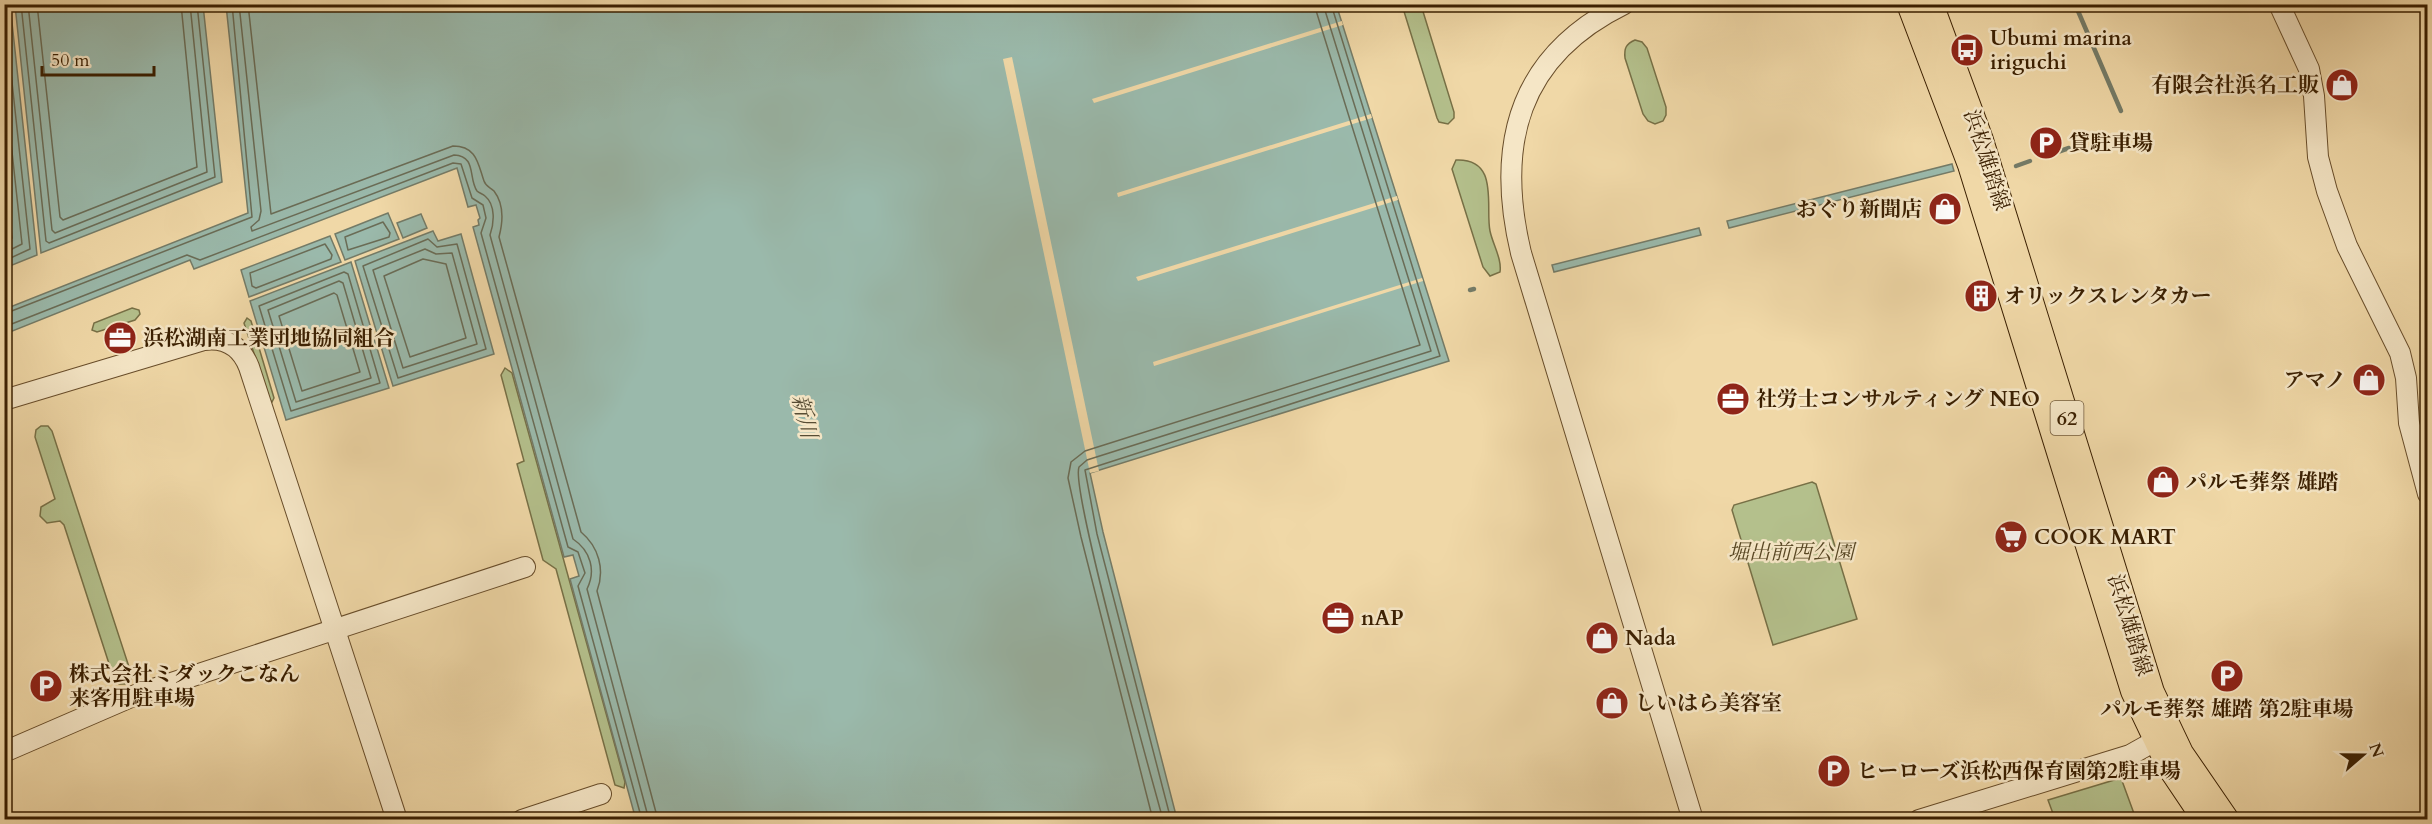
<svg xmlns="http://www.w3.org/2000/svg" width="2432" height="824" font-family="Cardo,'Noto Serif JP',serif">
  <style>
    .green { fill: #b4c08c; stroke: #777046; stroke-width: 1.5 }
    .water { fill: #9ab9ab; stroke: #747b67; stroke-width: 1.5 }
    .pier { fill: #f0d8a7 }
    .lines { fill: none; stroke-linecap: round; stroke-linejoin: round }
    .shore { stroke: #6a6c56; stroke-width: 1.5 }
    .stream { stroke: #747b67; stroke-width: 4.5 }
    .tertiary-casing { stroke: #684d2a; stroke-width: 22 }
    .primary-casing { stroke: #3a1f01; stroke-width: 26 }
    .tertiary { stroke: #f5e6c6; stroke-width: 20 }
    .primary { stroke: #f0d8a7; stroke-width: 24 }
    .labels { text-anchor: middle; stroke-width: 5; stroke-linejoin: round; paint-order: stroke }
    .shield { fill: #f5e6c6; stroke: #725b3c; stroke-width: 1.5 }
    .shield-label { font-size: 20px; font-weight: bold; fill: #3a1f01 }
    .poi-label { font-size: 21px; font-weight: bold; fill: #3a1f01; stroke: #f5e6c6; text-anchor: start }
    .street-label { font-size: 21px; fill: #3a1f01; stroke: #f5e6c6 }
    .park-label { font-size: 21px; font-style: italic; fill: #584724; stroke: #f5e6c6 }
    .water-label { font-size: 22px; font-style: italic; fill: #574d34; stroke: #f5e6c6 }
  </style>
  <rect width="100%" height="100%" fill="#f0d8a7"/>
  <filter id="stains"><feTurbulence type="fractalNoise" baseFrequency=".00333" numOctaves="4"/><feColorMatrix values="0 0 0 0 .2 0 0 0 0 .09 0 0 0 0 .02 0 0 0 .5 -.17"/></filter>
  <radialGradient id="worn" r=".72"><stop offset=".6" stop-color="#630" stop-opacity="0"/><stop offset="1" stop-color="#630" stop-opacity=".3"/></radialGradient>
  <g class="green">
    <path d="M 1402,5 L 1421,5 L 1454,112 L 1454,118 L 1448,124 L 1439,122 L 1437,118 Z"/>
    <path d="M 1635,40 L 1642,42 L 1647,48 L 1666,107 L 1666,115 L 1663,121 L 1655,124 L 1648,121 L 1643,114 L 1625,58 C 1624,48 1626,44 1635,40 Z"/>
    <path d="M 1456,160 C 1500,158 1485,207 1490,231 C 1493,245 1502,259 1500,272 L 1490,276 L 1483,267 L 1452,169 Z"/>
    <path d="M 132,308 L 139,310 L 140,314 L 135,320 L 97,332 L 92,330 L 94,323 Z"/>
    <path d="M 247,318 L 251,321 L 274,398 L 272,402 L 269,399 L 244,323 Z"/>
    <path d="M 505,368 L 512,373 L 625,782 L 624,788 L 615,785 L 556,569 L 543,560 L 517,464 L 524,461 L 501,375 Z"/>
    <path d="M 41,426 L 48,426 L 52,431 L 131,673 L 131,681 L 125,684 L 119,684 L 114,679 L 64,525 L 60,521 L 47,523 L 40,516 L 41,507 L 55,499 L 35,437 L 36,430 Z"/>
    <path d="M 1812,482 L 1816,484 L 1857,619 L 1773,645 L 1732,510 L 1734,505 Z"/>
    <path d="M 2121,778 L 2136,819 L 2055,819 L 2048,800 Z"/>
  </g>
  <g class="water">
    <path d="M 10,4 L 37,255 L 5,268 L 4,5 Z"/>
    <path d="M 1336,4 L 1449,361 L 1090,473 L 1103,532 L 1177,819 L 636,820 L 570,579 L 579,576 L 573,555 L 564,557 L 473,227 L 479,225 L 478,220 L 480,218 L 476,205 L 468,207 L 457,168 L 194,269 L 190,260 L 5,334 L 5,309 L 248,213 L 226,5 Z"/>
    <path d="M 15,5 L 203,5 L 222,182 L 41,253 Z"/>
    <path d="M 1952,164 L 1954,171 L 1729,228 L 1727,221 Z"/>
    <path d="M 388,213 L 399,239 L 345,260 L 335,234 Z"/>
    <path d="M 421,214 L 427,228 L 403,238 L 397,223 Z"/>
    <path d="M 1699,228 L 1701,235 L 1554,272 L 1552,265 Z"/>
    <path d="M 433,231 L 438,241 L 461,234 L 494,354 L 393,386 L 355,261 Z"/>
    <path d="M 330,236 L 341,262 L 249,297 L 241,270 Z"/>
    <path d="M 351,262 L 389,388 L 286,420 L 250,301 Z"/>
  </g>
  <g class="pier">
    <path d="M 1342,21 L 1343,25 L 1094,103 L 1092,99 Z"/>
    <path d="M 1012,57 L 1099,471 L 1090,473 L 1003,59 Z"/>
    <path d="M 1371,114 L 1372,118 L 1118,197 L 1117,193 Z"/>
    <path d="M 1397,196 L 1398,200 L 1138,281 L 1136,277 Z"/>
    <path d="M 1422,278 L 1423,281 L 1154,366 L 1153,362 Z"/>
  </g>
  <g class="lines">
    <g class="shore">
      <path d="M 21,4 L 46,241 L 49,243 L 215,177 L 197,4"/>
      <path d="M 28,4 L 52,230 L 55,233 L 207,172 L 190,4"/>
      <path d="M 37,4 L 60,217 L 63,220 L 197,167 L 181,4"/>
      <path d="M 239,4 L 261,211 L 259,220 L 251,227 L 252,231 L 454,155 C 477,156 468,178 477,191 C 479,193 483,194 485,196 C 496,205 494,224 490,235 L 573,539 C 591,551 596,571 587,589 L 649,820"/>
      <path d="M 248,4 L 271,214 L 453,146 C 477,146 478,164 484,181 C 486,187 490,187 494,191 C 504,204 503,222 499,237 L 581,532 C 599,547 605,570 597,591 L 658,820"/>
      <path d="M 4,8 L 30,249 L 4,261"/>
      <path d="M 4,78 L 22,244 L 4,253"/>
      <path d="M 4,163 L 12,238 L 4,243"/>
      <path d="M 383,222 L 390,233 L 389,237 L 348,250 L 345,237 Z"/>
      <path d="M 428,239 L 437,247 L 457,244 L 486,349 L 398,378 L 363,266 Z"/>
      <path d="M 325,244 L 332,255 L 331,259 L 256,288 L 252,286 L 250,273 Z"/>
      <path d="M 425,249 L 436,254 L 452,253 L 477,344 L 403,368 L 373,270 Z"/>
      <path d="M 423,259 L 446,264 L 466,338 L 410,357 L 384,276 Z"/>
      <path d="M 344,272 L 348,274 L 380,383 L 291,411 L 259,306 Z"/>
      <path d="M 339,281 L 343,283 L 371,378 L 296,402 L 268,310 Z"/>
      <path d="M 334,293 L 337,295 L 360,372 L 302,391 L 279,316 Z"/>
      <path d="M 4,314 L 252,217 L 232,4"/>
      <path d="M 4,327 L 187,255 L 200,260 L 453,163 L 461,164 L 472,198 L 483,205 L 486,218 L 481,233 L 568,547 L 578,552 L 585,573 L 578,586 L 642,820"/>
      <path d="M 1153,820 L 1081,537 L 1068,478 L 1071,462 L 1085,451 L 1420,345 L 1314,4"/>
      <path d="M 1163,820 C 1151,775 1070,489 1079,467 L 1087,460 L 1431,351 L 1323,4"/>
      <path d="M 1171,820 L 1097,534 L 1085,470 L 1440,356 L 1331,4"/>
    </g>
    <g class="stream">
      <path d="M 2075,4 L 2121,111"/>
      <path d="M 2046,156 L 2069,148"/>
      <path d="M 2016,166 L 2030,161"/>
      <path d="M 1470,290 L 1474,289"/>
    </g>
    <defs>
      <g id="tertiary">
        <path d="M 1624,4 C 1518,56 1495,144 1521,253 L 1693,820"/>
        <path d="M 2279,4 L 2309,69 L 2314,96 L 2318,157 L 2327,191 L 2347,246 L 2400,353 L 2406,378 L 2409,423 L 2428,494"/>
        <path d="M 4,400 L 204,340 C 225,337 241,346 249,367 L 397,820"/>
        <path d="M 4,752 L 138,694 L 525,567"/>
        <path d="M 522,820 L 601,794"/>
        <path d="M 1919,820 L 2130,755 L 2155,741"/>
      </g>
      <g id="primary">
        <path d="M 1909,4 L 1970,165 L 2133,691 L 2168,765 L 2205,820"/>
        <path d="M 1931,4 L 1981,140 L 2152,692 L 2181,753 L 2227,820"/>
      </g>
    </defs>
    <use href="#tertiary" class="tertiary-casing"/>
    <use href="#primary" class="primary-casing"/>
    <use href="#tertiary" class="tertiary"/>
    <use href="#primary" class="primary"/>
  </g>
  <defs>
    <symbol id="bus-disc" viewBox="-11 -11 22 22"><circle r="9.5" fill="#8f2418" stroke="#f5e6c6"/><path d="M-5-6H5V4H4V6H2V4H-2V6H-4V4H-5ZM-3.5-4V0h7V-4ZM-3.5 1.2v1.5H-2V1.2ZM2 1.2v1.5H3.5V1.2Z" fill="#fff"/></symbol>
    <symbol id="shop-disc" viewBox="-11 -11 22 22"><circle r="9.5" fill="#8f2418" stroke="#f5e6c6"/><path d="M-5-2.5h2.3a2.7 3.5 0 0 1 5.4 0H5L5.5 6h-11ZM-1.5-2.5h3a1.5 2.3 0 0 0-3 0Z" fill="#fff"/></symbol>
    <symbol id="parking-disc" viewBox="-11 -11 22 22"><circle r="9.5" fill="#8f2418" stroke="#f5e6c6"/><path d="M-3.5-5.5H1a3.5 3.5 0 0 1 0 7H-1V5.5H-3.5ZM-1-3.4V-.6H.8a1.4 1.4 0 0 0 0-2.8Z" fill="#fff"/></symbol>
    <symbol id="building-disc" viewBox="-11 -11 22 22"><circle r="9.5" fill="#8f2418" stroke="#f5e6c6"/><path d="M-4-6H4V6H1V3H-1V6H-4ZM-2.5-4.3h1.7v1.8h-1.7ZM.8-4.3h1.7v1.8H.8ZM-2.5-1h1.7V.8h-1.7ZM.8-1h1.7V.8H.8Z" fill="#fff"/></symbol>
    <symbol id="office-disc" viewBox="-11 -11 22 22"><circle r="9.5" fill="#8f2418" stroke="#f5e6c6"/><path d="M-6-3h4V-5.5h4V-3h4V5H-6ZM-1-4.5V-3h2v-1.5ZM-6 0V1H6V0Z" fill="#fff"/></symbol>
    <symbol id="supermarket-disc" viewBox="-11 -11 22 22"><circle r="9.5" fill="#8f2418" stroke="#f5e6c6"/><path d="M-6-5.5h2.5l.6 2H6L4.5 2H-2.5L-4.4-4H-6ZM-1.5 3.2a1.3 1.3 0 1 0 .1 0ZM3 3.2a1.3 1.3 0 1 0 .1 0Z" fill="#fff"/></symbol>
  </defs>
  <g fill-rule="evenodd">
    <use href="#bus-disc" x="1948" y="31" width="38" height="38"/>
    <use href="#shop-disc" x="2323" y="66" width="38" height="38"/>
    <use href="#parking-disc" x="2027" y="124" width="38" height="38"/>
    <use href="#shop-disc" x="1926" y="190" width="38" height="38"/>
    <use href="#building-disc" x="1962" y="277" width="38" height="38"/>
    <use href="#office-disc" x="101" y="319" width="38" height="38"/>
    <use href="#shop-disc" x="2350" y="361" width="38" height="38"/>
    <use href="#office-disc" x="1714" y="380" width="38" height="38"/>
    <use href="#shop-disc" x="2144" y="463" width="38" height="38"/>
    <use href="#supermarket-disc" x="1992" y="518" width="38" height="38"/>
    <use href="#office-disc" x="1319" y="599" width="38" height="38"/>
    <use href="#shop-disc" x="1583" y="619" width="38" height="38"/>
    <use href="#parking-disc" x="2208" y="657" width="38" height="38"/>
    <use href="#parking-disc" x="27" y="667" width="38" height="38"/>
    <use href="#shop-disc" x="1593" y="684" width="38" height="38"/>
    <use href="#parking-disc" x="1815" y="752" width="38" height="38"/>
  </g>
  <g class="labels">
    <rect class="shield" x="2050.5" y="401" width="33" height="34" rx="4.5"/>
    <g class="shield-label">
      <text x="2067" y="425">62</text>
    </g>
    <g class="poi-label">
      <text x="1990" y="45">Ubumi marina<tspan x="1990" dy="24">iriguchi</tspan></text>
      <text x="2319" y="92" text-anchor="end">有限会社浜名工販</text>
      <text x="2069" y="150">貸駐車場</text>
      <text x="1922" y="216" text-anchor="end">おぐり新聞店</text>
      <text x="2004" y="303">オリックスレンタカー</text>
      <text x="143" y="345">浜松湖南工業団地協同組合</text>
      <text x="2346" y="387" text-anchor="end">アマノ</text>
      <text x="1756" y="406">社労士コンサルティング NEO</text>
      <text x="2186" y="489">パルモ葬祭 雄踏</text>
      <text x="2034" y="544">COOK MART</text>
      <text x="1361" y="625">nAP</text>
      <text x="1625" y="645">Nada</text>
      <text x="69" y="681">株式会社ミダックこなん<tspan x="69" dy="24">来客用駐車場</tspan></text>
      <text x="1635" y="710">しいはら美容室</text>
      <text x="2227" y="716" text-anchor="middle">パルモ葬祭 雄踏 第2駐車場</text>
      <text x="1857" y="778">ヒーローズ浜松西保育園第2駐車場</text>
    </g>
    <g class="street-label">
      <text transform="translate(1987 160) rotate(72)" y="7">浜松雄踏線</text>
      <text transform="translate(2130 625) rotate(73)" y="7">浜松雄踏線</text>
    </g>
    <g class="park-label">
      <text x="1791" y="559">堀出前西公園</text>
    </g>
    <g class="water-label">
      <text transform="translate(805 416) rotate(76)" y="8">新川</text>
    </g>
  </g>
  <rect width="2432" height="824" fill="none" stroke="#f0d8a7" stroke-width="24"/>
  <rect x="6" y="6" width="2420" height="812" fill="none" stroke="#3a1f01" stroke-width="3"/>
  <rect x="12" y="12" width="2408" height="800" fill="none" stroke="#3a1f01" stroke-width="1.5"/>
  <g transform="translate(2363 755) rotate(70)" stroke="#f5e6c6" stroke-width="4.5" paint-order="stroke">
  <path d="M0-4.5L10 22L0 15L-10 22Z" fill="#3a1f01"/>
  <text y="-9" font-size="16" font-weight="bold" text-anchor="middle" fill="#3a1f01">N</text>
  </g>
  <path d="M42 66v9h112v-9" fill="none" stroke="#3a1f01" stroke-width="3"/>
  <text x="51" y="66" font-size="18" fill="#3a1f01" stroke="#f5e6c6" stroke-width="4.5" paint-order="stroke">50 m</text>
  <rect width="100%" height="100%" filter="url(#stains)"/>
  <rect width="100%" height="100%" fill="url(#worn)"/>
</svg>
